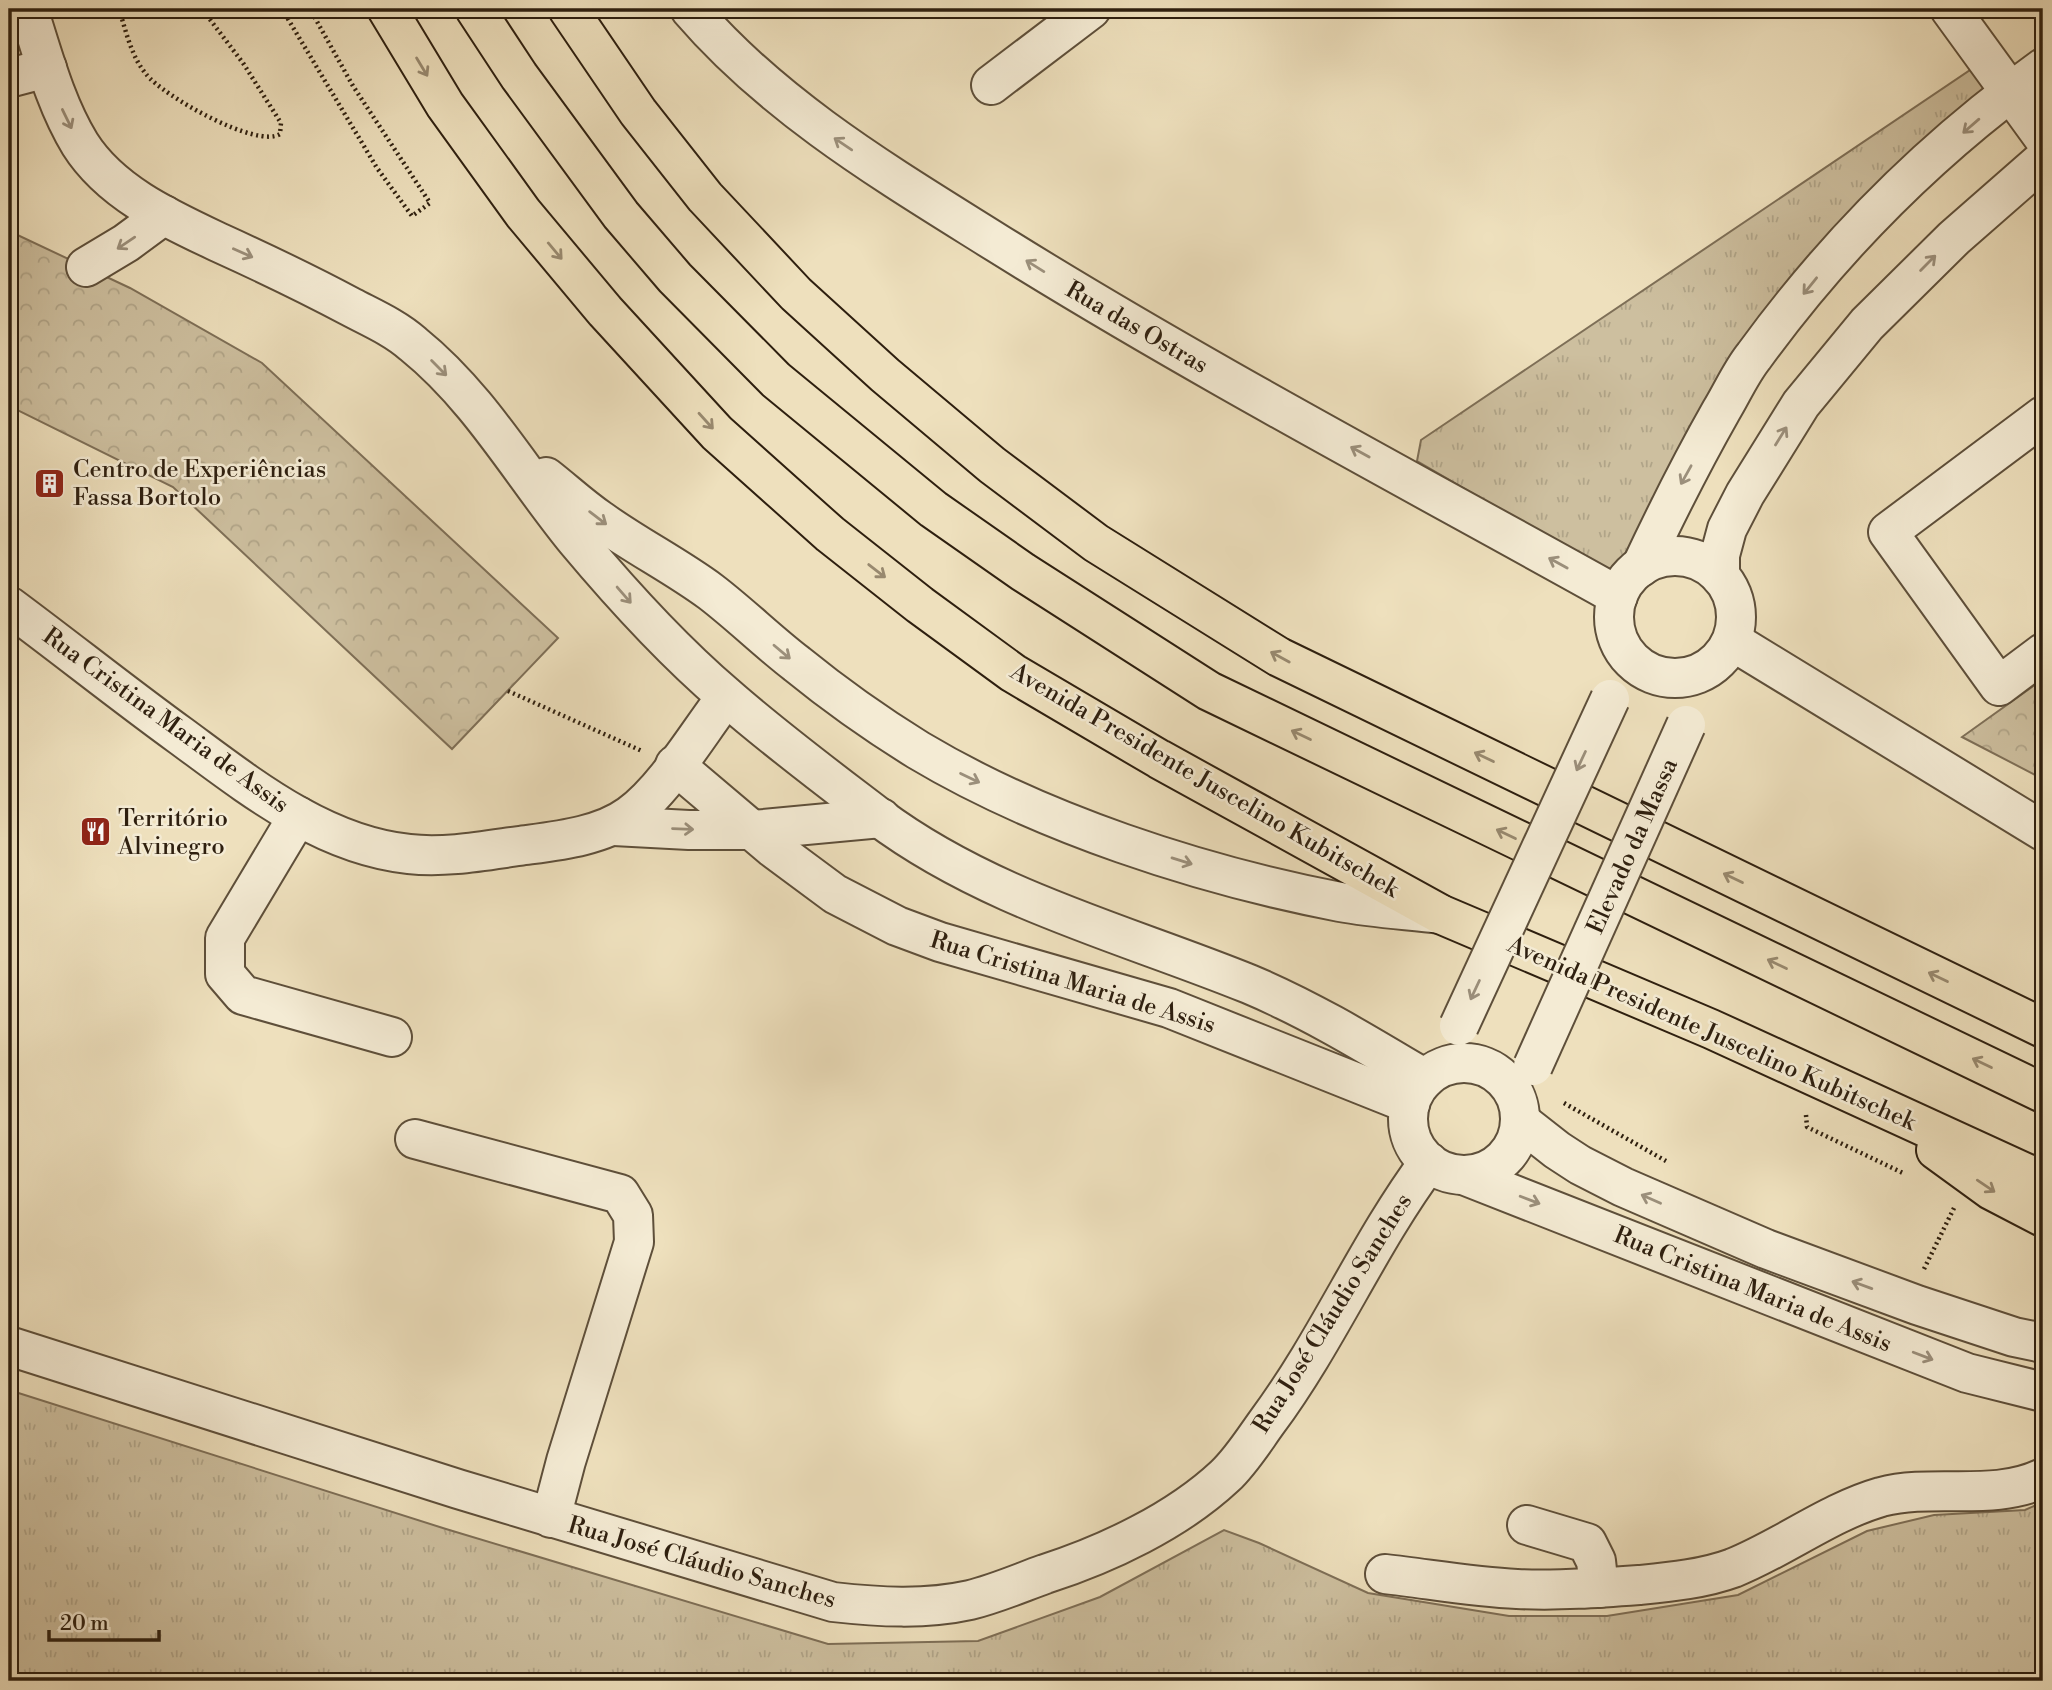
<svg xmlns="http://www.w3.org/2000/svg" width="2052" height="1690" font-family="'Libre Bodoni',serif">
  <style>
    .grass { fill: url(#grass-tufts); stroke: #7e6f57; stroke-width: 2 }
    .park { fill: url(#park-crowns); stroke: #7e6f57; stroke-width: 2 }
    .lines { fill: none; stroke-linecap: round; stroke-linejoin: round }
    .minor-casing { stroke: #5e4f3a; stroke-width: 42 }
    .major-casing { stroke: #2e1f0f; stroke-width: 42 }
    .highway-casing { stroke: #2e1f0f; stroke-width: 42 }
    .path { stroke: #2e1f0f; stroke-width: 4.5; stroke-dasharray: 2 3.5; stroke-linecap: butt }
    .minor { stroke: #f4ebd4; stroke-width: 38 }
    .major { stroke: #eee0bd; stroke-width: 38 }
    .highway { stroke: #eee0bd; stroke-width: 38 }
    .minor-bridge-casing { stroke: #5e4f3a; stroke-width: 42; stroke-linecap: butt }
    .minor-bridge { stroke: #f4ebd4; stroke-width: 38 }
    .oneway { stroke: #98896f }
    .oneway2 { stroke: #9b8f7b }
    .labels { text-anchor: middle; stroke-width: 5; stroke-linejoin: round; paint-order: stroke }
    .street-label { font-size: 24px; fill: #2e1f0f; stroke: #f4ebd4 }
    .poi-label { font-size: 24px; fill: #2e1f0f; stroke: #f4ebd4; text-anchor: start }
  </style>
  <defs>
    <pattern id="grass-tufts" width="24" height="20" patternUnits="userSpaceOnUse" patternTransform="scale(1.75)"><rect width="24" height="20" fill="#cdbf9f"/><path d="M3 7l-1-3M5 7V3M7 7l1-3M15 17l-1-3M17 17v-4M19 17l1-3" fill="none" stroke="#b0a488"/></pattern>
    <pattern id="park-crowns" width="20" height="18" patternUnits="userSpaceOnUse" patternTransform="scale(1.75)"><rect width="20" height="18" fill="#cdbf9f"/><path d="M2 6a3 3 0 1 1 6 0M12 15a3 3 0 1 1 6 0" fill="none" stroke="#b0a488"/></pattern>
  </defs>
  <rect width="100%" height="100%" fill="#eee0bd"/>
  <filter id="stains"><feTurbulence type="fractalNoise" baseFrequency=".00286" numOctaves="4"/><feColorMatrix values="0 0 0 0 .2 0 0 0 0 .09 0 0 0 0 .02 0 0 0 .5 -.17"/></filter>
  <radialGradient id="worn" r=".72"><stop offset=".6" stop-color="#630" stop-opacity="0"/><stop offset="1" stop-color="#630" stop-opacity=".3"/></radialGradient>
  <g class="grass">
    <path d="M 1988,58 L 2010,92 L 1842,246 L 1672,473 L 1616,577 L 1417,461 L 1421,440 Z"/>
    <path d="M 9,1390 L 446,1529 L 828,1644 L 978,1641 L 1100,1597 L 1224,1530 L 1259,1543 L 1368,1593 L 1509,1616 L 1607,1616 L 1738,1595 L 1867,1531 L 1934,1515 L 2025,1510 L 2043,1502 L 2043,1681 L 9,1681 Z"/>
  </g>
  <g class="park">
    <path d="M 9,231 L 130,288 L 262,363 L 558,638 L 452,749 L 173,487 L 9,406 Z"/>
    <path d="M 2043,679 L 2043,779 L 1962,737 Z"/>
  </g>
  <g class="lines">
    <defs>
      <g id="minor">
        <path d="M 28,9 C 43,55 55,103 80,144 C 111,193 169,219 220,243 C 264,263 308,284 351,307 C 372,318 395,328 413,344 C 480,398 522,474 576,540 C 622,595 672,650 727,697 C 775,739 826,777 877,816 C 988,899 1123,933 1249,984 C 1311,1010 1368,1045 1425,1079"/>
        <path d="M 690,9 C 775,108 887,174 997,243 C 1199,369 1410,480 1618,596"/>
        <path d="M 1950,9 L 2043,137"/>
        <path d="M 9,78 L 47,68"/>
        <path d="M 991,85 L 1091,9"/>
        <path d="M 86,267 L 126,243 L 164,215"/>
        <path d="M 2043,416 L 1888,532 L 1999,686 L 2043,653"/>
        <path d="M 546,477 C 564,491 581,507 600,520 C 636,546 676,566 711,592 C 741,615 767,641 797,664 C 835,695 876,724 918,750 C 1040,823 1200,875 1340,902 C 1373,908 1407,910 1440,914"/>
        <circle cx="1675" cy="617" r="61"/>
        <path d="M 1641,567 C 1666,514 1692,462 1721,411 C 1732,393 1741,372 1754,356 C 1834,246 1933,147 2043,68"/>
        <path d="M 1720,576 L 1720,555 L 1727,529 L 1745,494 L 1801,404 L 1867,324 L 1954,238 L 2043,160"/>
        <path d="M 9,606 C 67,649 123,694 181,736 C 249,786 322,845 409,854 C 445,858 483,851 519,846 C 555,841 600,837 630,815 C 665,790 699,732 726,697"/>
        <path d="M 1732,641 L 2043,831"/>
        <path d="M 675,765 L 773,848 L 835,894 L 897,926 L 940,942 L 1169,1008 L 1410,1104"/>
        <path d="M 298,816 L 225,938 L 225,974 L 243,995 L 392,1037"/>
        <path d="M 614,826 L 689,830 L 753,830 L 881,818"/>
        <circle cx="1464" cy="1119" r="56"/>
        <path d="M 1520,1121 L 1557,1150 L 1580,1165 L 1623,1187 L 1766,1249 L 1917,1305 L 2014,1337 L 2043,1343"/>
        <path d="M 415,1139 L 620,1194 L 633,1215 L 634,1242 L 566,1461 L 551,1518"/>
        <path d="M 1466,1176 L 1967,1373 L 2043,1392"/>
        <path d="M 9,1346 L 458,1489 L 833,1602 C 878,1607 925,1610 970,1600 C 995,1594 1020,1583 1045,1574 C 1107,1554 1177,1521 1225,1476 C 1241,1461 1254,1440 1267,1422 C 1328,1340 1368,1244 1429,1162"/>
        <path d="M 1527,1525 L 1587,1543 L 1596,1561 L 1599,1588"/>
        <path d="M 1385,1574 C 1429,1579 1473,1587 1517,1589 C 1557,1591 1599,1588 1639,1585 C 1670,1582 1703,1579 1733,1568 C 1783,1548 1829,1512 1881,1497 C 1934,1483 1993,1502 2043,1478"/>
      </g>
      <path id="major" d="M 568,9 L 638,112 L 705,197 L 796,294 L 885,375 L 992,465 L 1096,543 L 1279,657 L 2043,1028"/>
      <g id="highway">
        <path d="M 387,9 L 445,105 L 523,213 L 605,311 L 717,433 L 830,534 L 920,605 L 1013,673 L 1159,759 L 1440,914 L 1711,1029 L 2043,1181"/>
        <path d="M 475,9 L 519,76 L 621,215 L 675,278 L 776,380 L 933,509 L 1023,572 L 1209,691 L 2043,1093"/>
        <path d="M 1936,1150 L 1991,1190 L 2043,1217"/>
      </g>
    </defs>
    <use href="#minor" class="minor-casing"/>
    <use href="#major" class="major-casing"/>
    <use href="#highway" class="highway-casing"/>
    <g class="path">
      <path d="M 119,9 C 126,31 131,56 146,74 C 163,96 257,149 280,134 L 281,123 L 243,63 L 202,9"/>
      <path d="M 282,9 L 377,168 L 412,216 L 430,203 L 353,86 L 310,9"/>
      <path d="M 508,691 L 642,751"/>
      <path d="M 1564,1103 L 1666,1161"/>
      <path d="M 1806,1115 L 1807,1127 L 1905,1174"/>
      <path d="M 1924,1269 L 1954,1208"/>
    </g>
    <use href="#minor" class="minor"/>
    <use href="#major" class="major"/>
    <use href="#highway" class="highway"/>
    <defs>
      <g id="minor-bridge">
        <path d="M 1459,1026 L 1610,699"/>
        <path d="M 1533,1066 L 1686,725"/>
      </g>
    </defs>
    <use href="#minor-bridge" class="minor-bridge-casing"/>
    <use href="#minor-bridge" class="minor-bridge"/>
  </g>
  <defs><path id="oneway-shaft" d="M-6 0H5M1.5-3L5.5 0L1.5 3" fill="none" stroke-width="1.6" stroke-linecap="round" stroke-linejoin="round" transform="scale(1.75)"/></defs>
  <g class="oneway">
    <use href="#oneway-shaft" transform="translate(422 67) rotate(59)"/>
    <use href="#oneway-shaft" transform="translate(555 251) rotate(50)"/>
    <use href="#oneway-shaft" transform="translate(706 421) rotate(48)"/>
    <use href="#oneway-shaft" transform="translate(877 571) rotate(38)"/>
    <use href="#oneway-shaft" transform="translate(1280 657) rotate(-151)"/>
    <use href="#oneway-shaft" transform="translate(1301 735) rotate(-154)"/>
    <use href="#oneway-shaft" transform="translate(1484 757) rotate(-154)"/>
    <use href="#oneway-shaft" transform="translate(1506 834) rotate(-154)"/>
    <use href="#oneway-shaft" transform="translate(1733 878) rotate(-154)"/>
    <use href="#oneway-shaft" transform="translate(1777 964) rotate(-154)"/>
    <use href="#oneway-shaft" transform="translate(1938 977) rotate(-154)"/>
    <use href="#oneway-shaft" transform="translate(1982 1063) rotate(-154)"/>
    <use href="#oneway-shaft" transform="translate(1986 1186) rotate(34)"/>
  </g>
  <g class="oneway2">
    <use href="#oneway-shaft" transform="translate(67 119) rotate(64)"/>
    <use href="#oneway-shaft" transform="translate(1971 126) rotate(139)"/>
    <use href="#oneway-shaft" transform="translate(843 144) rotate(-146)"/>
    <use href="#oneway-shaft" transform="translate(126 243) rotate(146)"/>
    <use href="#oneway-shaft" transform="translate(243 253) rotate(24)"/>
    <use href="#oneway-shaft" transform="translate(1928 263) rotate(-45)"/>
    <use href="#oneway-shaft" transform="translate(1035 266) rotate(-148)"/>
    <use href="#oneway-shaft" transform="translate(1810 286) rotate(129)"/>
    <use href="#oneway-shaft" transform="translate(439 368) rotate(45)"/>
    <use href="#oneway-shaft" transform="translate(1781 436) rotate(-58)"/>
    <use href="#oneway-shaft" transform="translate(1360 452) rotate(-151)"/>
    <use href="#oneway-shaft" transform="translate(1686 475) rotate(119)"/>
    <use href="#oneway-shaft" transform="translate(598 518) rotate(37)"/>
    <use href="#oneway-shaft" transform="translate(1558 563) rotate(-151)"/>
    <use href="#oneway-shaft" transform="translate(624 595) rotate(49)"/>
    <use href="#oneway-shaft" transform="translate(782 652) rotate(40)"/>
    <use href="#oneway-shaft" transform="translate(1581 761) rotate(115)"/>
    <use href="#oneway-shaft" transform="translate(970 778) rotate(26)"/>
    <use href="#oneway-shaft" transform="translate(683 829) rotate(2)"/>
    <use href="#oneway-shaft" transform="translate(1182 861) rotate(17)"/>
    <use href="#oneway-shaft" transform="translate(1475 990) rotate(115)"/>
    <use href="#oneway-shaft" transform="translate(1651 1199) rotate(-156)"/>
    <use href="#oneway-shaft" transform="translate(1530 1200) rotate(21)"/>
    <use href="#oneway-shaft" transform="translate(1862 1285) rotate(-160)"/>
    <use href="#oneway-shaft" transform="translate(1923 1356) rotate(21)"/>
  </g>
  <defs>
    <symbol id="building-square" viewBox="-11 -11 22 22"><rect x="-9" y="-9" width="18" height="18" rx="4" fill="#8f2418" stroke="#f4ebd4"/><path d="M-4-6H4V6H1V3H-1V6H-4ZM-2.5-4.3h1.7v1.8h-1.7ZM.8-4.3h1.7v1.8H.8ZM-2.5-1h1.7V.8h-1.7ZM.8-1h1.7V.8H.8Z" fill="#fff"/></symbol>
    <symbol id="restaurant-square" viewBox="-11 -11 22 22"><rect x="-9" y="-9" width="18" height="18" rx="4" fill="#8f2418" stroke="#f4ebd4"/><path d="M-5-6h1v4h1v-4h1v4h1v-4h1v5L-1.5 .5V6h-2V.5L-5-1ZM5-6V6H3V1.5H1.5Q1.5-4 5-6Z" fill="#fff"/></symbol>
  </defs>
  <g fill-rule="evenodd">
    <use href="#building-square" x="32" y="466" width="35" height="35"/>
    <use href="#restaurant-square" x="78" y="814" width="35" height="35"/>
  </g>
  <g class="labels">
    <g class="street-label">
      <text transform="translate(1137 327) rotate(30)" y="8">Rua das Ostras</text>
      <text transform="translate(166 720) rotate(36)" y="8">Rua Cristina Maria de Assis</text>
      <text transform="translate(1205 780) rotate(30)" y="8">Avenida Presidente Juscelino Kubitschek</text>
      <text transform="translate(1632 846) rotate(-66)" y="8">Elevado da Massa</text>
      <text transform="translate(1073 982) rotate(17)" y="8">Rua Cristina Maria de Assis</text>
      <text transform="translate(1712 1033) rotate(24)" y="8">Avenida Presidente Juscelino Kubitschek</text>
      <text transform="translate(1753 1289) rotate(22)" y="8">Rua Cristina Maria de Assis</text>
      <text transform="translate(1332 1313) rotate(-58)" y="8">Rua José Cláudio Sanches</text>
      <text transform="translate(702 1562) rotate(16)" y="8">Rua José Cláudio Sanches</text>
    </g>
    <g class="poi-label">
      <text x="73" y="477">Centro de Experiências<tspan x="73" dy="28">Fassa Bortolo</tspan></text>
      <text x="118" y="826">Território<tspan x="118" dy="28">Alvinegro</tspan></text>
    </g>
  </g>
  <rect width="2052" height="1690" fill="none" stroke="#eee0bd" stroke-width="35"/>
  <rect x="10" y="10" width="2031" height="1669" fill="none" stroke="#2e1f0f" stroke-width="3.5"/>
  <rect x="18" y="18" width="2017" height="1655" fill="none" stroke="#2e1f0f" stroke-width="2"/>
  <path d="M49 1630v10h110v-10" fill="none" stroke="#2e1f0f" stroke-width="3.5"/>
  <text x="60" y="1630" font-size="21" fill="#2e1f0f" stroke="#f4ebd4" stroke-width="5" paint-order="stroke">20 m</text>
  <rect width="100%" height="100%" filter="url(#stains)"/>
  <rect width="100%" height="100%" fill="url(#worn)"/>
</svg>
